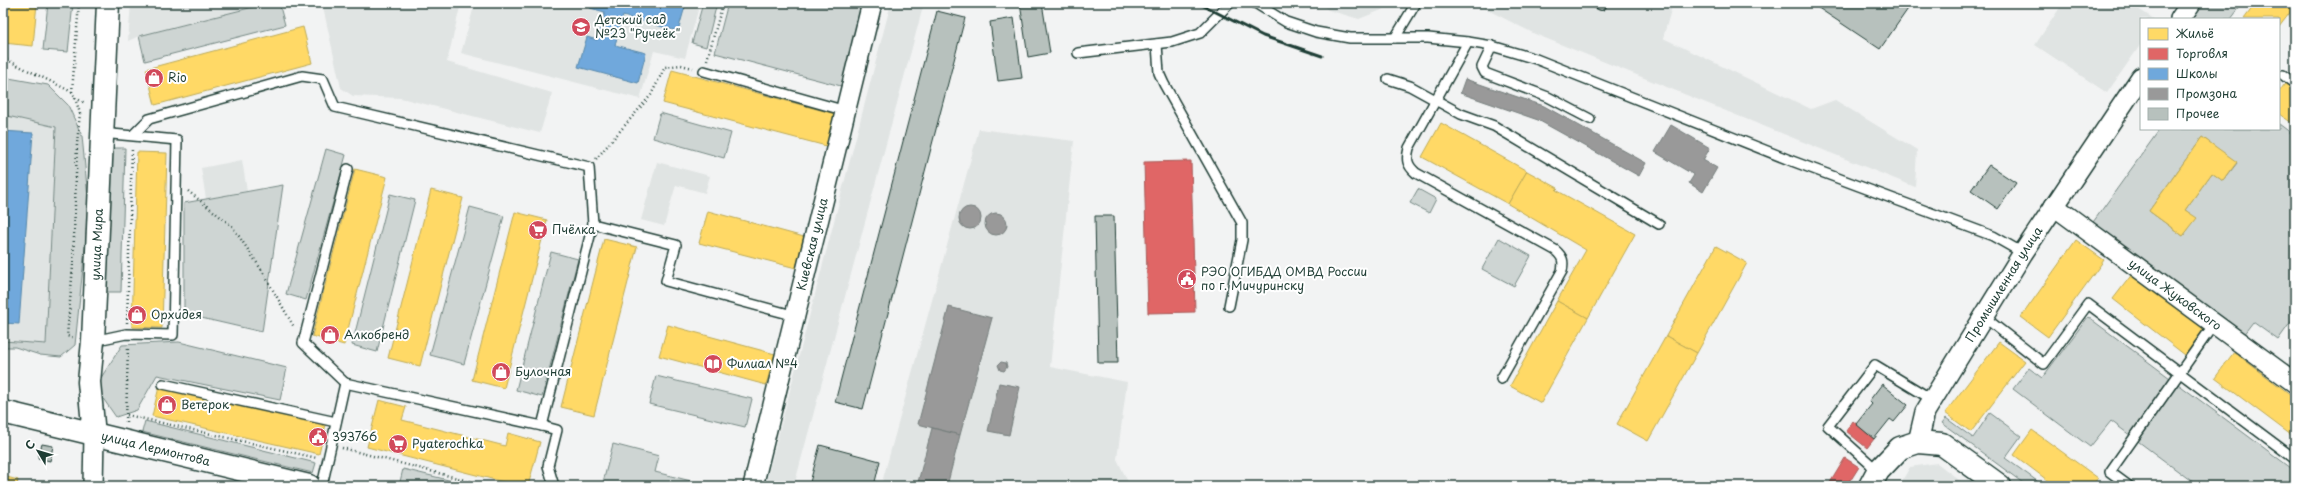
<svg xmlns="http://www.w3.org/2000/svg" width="2298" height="489" font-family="'Playpen Sans',sans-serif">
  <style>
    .built { fill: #e0e4e3 }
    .green { fill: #ced5d3; stroke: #768984; fill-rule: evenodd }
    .homes { fill: #ffd966; stroke: #bcaa57 }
    .shops { fill: #e06666; stroke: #a65a57 }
    .schools { fill: #6fa8dc; stroke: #5788aa }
    .industry { fill: #999; stroke: #747d7b }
    .building { fill: #b7c1bd; stroke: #1f3d34 }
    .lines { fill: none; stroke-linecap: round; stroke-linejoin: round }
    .lane-casing { stroke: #1f3d34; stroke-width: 12 }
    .street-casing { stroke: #1f3d34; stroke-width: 22 }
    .secondary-casing { stroke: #1f3d34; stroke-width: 25 }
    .path { stroke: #1f3d34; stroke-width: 2.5; stroke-dasharray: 1 3; stroke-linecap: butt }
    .lane { stroke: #fff; stroke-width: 9 }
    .street { stroke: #fff; stroke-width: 19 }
    .secondary { stroke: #fff; stroke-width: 22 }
    .rail { stroke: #1f3d34; stroke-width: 3 }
    .labels { text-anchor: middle; stroke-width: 4; stroke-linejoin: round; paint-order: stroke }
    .poi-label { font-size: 12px; fill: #1f3d34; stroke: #fff; text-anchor: start }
    .street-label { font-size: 12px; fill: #1f3d34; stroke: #fff }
  </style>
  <rect width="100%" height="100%" fill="#f2f3f3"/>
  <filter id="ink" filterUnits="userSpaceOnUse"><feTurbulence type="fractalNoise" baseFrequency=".025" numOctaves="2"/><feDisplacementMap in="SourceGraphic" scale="8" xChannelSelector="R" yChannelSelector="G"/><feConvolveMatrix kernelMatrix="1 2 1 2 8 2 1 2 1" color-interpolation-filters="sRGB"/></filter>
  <g filter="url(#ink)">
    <g class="built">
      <path d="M 131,3 L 269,3 L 139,36 L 128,41 Z"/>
      <path d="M 322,3 L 461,3 L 447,62 L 552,93 L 540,133 L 401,98 L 353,96 L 341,88 Z"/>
      <path d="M 475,3 L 700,3 L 685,58 L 654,51 L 640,99 L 461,53 Z"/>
      <path d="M 891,3 L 924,3 L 794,486 L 765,486 Z"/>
      <path d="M 1320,3 L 1392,3 L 1389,7 L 1359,19 L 1328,10 Z"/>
      <path d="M 1474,3 L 1673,3 L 1663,38 L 1811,109 L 1835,100 L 1917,150 L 1915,187 L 1535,34 Z"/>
      <path d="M 2063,3 L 2129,3 L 2154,19 L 2141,19 L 2141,44 L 2107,93 L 2035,45 Z"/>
      <path d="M 3,115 L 56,127 L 46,345 L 3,341 Z"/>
      <path d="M 979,129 L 1074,141 L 1050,367 L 1127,382 L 1117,459 L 1130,486 L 881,486 Z"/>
      <path d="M 242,160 L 247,191 L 206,199 L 201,168 Z"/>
      <path d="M 657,162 L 710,176 L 705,193 L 676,185 L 664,226 L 641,220 Z"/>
      <path d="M 1937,463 L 1967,486 L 1899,486 L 1910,467 Z"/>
    </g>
    <g class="green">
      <path d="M 48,3 L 73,3 L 68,52 L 43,50 Z"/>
      <path d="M 269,3 L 279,3 L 285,25 L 145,61 L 139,36 Z"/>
      <path d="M 703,3 L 717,3 L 706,47 L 692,43 Z"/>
      <path d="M 728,3 L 863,3 L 841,86 L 715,53 Z"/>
      <path d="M 2202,3 L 2243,3 L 2231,19 L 2191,19 Z"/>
      <path d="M 3,77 L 48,85 L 68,105 L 82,136 L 89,208 L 75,345 L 61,357 L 40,355 L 15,347 L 3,347 L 3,341 L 46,344 L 56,127 L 3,115 Z"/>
      <path d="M 660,113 L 731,133 L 724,158 L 653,138 Z"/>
      <path d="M 2279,124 L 2295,136 L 2295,316 L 2278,340 L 2253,322 L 2243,335 L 2091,225 L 2160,129 L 2279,129 ZM 2202,137 L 2237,163 L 2223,181 L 2212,173 L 2185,210 L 2196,218 L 2183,236 L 2149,211 Z"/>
      <path d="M 108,148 L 125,148 L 121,292 L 105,292 Z"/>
      <path d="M 326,149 L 346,155 L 306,300 L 286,294 Z"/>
      <path d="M 283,185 L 262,332 L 184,314 L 184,203 Z"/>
      <path d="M 1418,189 L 1436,199 L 1429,213 L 1410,203 Z"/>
      <path d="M 390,194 L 415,200 L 377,352 L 352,345 Z"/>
      <path d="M 470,207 L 504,216 L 464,364 L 430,355 Z"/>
      <path d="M 1499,238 L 1531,256 L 1514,286 L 1482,269 Z"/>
      <path d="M 551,252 L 578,259 L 542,397 L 516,390 Z"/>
      <path d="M 2088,317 L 2295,471 L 2295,486 L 2198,486 L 2111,421 L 2090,447 L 2013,389 L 2029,368 L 2042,378 Z"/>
      <path d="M 179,342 L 287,368 L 280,400 L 157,375 L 137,410 L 116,417 L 95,387 L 122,345 Z"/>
      <path d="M 656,376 L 752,399 L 745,427 L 649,404 Z"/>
      <path d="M 1990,413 L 2021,436 L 2005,458 L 2044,486 L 2027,486 L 1942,423 L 1946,418 L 1973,438 Z"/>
      <path d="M 145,421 L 316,463 L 313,473 L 142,432 Z"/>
      <path d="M 613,444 L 659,456 L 655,472 L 711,486 L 602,486 Z"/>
      <path d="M 403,469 L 473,486 L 399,486 Z"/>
    </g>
    <g class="homes">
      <path d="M 5,3 L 37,3 L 33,46 L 3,43 Z"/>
      <path d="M 2256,3 L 2292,3 L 2295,6 L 2279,27 L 2279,19 L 2244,19 Z"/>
      <path d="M 303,27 L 312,63 L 155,105 L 146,69 Z"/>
      <path d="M 672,70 L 839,115 L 830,147 L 663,103 Z"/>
      <path d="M 2289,78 L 2295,83 L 2295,125 L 2279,114 L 2279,92 Z"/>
      <path d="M 1441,123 L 1527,171 L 1508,204 L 1422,157 Z"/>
      <path d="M 2202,137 L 2237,162 L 2223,181 L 2212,173 L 2185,210 L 2197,218 L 2183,236 L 2149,211 Z"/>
      <path d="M 137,152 L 167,153 L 162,328 L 132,327 Z"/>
      <path d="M 355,169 L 387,177 L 344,345 L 312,336 Z"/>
      <path d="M 1527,171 L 1558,188 L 1556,190 L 1635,234 L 1588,318 L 1557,301 L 1586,250 L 1508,204 Z"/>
      <path d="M 431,190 L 463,198 L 420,366 L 388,358 Z"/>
      <path d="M 708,211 L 804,237 L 796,268 L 699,243 Z"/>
      <path d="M 515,212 L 547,220 L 504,388 L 472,380 Z"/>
      <path d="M 604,239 L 637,247 L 594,415 L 561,407 Z"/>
      <path d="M 2076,240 L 2104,260 L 2048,337 L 2021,317 Z"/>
      <path d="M 1716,246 L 1747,263 L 1697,353 L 1666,336 Z"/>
      <path d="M 2133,273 L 2204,329 L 2185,355 L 2113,299 Z"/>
      <path d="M 1557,301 L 1588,318 L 1541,403 L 1510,386 Z"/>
      <path d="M 668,325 L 775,354 L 766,385 L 659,356 Z"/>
      <path d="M 1666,336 L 1697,353 L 1648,441 L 1617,424 Z"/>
      <path d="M 1999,342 L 2025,361 L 1971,432 L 1945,413 Z"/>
      <path d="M 2234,352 L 2295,398 L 2295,438 L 2215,378 Z"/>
      <path d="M 159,387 L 326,424 L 319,454 L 152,416 Z"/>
      <path d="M 379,400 L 406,407 L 402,420 L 505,446 L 508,433 L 540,442 L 528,486 L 519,486 L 367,447 Z"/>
      <path d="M 2032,430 L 2098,478 L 2092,486 L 2055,486 L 2014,455 Z"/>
      <path d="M 3,476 L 18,480 L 17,486 L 3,486 Z"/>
    </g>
    <g class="shops">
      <path d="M 1191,161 L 1195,312 L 1148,313 L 1144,162 Z"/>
      <path d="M 1853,421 L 1874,439 L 1867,448 L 1846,431 Z"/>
      <path d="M 1845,458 L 1859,467 L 1847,486 L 1828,486 Z"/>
    </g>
    <g class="schools">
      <path d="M 591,3 L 686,3 L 678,31 L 623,16 L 615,45 L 646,53 L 638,83 L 578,67 L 587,37 L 597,40 L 605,12 L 590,8 Z"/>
      <path d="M 3,131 L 33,133 L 19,324 L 3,323 Z"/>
    </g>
    <g class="industry">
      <path d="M 1465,79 L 1544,106 L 1646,163 L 1639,176 L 1538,120 L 1460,93 Z"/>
      <path d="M 1671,125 L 1710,148 L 1703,160 L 1717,168 L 1703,192 L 1689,183 L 1694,175 L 1655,152 Z"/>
      <circle cx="970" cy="218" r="11"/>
      <circle cx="996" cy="224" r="11"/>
      <path d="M 949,307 L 992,318 L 960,435 L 918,424 Z"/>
      <path d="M 1001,362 L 1006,363 L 1007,367 L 1004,371 L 1000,370 L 998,365 Z"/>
      <path d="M 999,383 L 1020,387 L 1009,435 L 988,431 Z"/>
      <path d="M 932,428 L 960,435 L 947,486 L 917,486 Z"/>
    </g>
    <g class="building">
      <path d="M 1020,3 L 1042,3 L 1050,53 L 1028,57 Z"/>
      <path d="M 1811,3 L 1912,3 L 1880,49 Z"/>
      <path d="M 937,11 L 965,18 L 863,409 L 835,402 Z"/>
      <path d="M 1014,18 L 1022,78 L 998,81 L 990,22 Z"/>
      <path d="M 1989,165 L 2016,183 L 1998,209 L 1971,190 Z"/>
      <path d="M 1095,216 L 1114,216 L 1118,363 L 1098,363 Z"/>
      <path d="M 1882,384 L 1908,405 L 1894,422 L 1890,419 L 1874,439 L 1856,424 L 1872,404 L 1869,401 Z"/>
      <path d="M 42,444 L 53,446 L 50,461 L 38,458 Z"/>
      <path d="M 820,445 L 880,461 L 874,486 L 809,486 Z"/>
    </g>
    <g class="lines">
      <defs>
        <g id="lane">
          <path d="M 1255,3 L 1286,22 L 1316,32 L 1350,38 L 1428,38 L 1468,42 L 1492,46 L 1536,59 L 1792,161 L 1993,236 L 2023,253"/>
          <path d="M 1597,3 L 1601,5"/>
          <path d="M 1395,38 L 1416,3"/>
          <path d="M 1468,42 L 1409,148 C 1406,160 1407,165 1416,173 L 1555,250 C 1563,257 1564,261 1562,271 L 1501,379"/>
          <path d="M 1157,44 L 1159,73 L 1164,84 L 1242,223 L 1242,240 L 1229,306"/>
          <path d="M 1492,46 L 1482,67 L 1485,73 L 1548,97 L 1590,119"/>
          <path d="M 1078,53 L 1172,42 L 1200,33 L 1230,3"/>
          <path d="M 704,71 L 846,111"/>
          <path d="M 2283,75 L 2295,84"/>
          <path d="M 1388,79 L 1410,86 L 1461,114 L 1494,126 L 1659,224"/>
          <path d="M 133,135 L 149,119 L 302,76 L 323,79 L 335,107 L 589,167 L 593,224"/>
          <path d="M 1984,317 L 2044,364 L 2088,304 L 2295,459"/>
          <path d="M 93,341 L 126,334 L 173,335 L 177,140 L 101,133"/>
          <path d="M 345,383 L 303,343 L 348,169"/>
          <path d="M 163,384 L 336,422"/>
          <path d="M 542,426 L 557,430 L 548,466 L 554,486"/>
          <path d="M 1878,471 L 1828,426 L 1875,365 L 1933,400"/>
          <path d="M 322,486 L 345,383 L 542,426 L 593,224 L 676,245 L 666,281 L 796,316"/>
          <path d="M 2129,486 L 2110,472 L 2214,324"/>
        </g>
        <g id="street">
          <path d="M 2180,19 L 2191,3"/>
          <path id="s1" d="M 2054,206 L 2295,383"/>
          <path id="s2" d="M 1918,442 L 1925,412 L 2023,253 L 2141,77"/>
          <path d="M 93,486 L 94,435"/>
          <path id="s3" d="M 753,486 L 872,3"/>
        </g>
        <g id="secondary">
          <path id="s4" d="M 3,412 L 309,486"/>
          <path id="s5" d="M 94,435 L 89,382 L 93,341 L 108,3"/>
          <path d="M 1870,486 L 1878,471 L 1900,448 L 1918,442 L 1942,444 L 2000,486"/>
        </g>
      </defs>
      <use href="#lane" class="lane-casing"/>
      <use href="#street" class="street-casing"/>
      <use href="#secondary" class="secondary-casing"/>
      <g class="path">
        <path d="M 3,58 L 72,92 L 75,98 L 85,103"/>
        <path d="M 707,60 L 723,3"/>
        <path d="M 72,92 L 79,3"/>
        <path d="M 75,98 L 80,113 L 77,144 L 73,266 L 67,336 L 75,338"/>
        <path d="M 596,159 L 651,95 L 665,67 L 681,65 L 693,68"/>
        <path d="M 188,191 L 232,226 L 261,269 L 294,327"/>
        <path d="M 127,323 L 132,148"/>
        <path d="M 127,415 L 317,458"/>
        <path d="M 126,422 L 128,346"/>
        <path d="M 342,448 L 488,486"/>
      </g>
      <use href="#lane" class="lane"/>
      <use href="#street" class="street"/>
      <use href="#secondary" class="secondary"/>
      <path class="rail" d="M 1198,3 L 1263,36 L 1322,56"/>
    </g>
  </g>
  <defs>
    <symbol id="school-disc" viewBox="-11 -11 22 22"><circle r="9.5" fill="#d1495b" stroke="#fff"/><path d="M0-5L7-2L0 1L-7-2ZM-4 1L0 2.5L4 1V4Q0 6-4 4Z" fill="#fff"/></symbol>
    <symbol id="shop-disc" viewBox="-11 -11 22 22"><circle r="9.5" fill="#d1495b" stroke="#fff"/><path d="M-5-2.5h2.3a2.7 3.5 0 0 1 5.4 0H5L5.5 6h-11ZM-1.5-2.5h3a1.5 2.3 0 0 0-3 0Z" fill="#fff"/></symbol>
    <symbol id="supermarket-disc" viewBox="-11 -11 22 22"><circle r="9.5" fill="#d1495b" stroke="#fff"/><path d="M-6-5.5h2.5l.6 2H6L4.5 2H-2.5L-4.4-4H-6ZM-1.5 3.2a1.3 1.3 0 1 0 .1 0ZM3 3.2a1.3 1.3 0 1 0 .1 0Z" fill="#fff"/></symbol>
    <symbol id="civic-disc" viewBox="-11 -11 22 22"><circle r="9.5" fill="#d1495b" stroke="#fff"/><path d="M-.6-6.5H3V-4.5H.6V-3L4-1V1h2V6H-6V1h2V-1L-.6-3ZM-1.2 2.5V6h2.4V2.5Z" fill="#fff"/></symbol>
    <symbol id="library-disc" viewBox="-11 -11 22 22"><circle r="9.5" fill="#d1495b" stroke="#fff"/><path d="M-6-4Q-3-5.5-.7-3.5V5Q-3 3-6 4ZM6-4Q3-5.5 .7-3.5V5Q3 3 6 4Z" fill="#fff"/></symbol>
  </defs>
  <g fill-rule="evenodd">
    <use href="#school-disc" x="570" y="16" width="22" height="22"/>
    <use href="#shop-disc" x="143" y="67" width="22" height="22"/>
    <use href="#supermarket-disc" x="527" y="219" width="22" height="22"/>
    <use href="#civic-disc" x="1176" y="268" width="22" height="22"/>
    <use href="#shop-disc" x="126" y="304" width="22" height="22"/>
    <use href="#shop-disc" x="319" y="324" width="22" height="22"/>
    <use href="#library-disc" x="702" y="353" width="22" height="22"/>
    <use href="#shop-disc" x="490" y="361" width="22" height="22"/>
    <use href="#shop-disc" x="156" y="394" width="22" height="22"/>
    <use href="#civic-disc" x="307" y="426" width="22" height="22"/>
    <use href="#supermarket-disc" x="387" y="433" width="22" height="22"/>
  </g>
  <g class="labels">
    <g class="poi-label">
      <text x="595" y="24">Детский сад<tspan x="595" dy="14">№23 "Ручеёк"</tspan></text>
      <text x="168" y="82">Rio</text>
      <text x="552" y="234">Пчёлка</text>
      <text x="1201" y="276">РЭО ОГИБДД ОМВД России<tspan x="1201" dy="14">по г. Мичуринску</tspan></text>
      <text x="151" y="319">Орхидея</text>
      <text x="344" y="339">Алкобренд</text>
      <text x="727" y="368">Филиал №4</text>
      <text x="515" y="376">Булочная</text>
      <text x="181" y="409">Ветерок</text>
      <text x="332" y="441">393766</text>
      <text x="412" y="448">Pyaterochka</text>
    </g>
    <g class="street-label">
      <text dy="4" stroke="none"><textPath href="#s5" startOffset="191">улица Мира</textPath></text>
      <text dy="4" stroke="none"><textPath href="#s3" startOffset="249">Киевская улица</textPath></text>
      <text dy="4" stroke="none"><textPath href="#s2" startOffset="181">Промышленная улица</textPath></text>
      <text dy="4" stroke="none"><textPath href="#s1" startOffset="150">улица Жуковского</textPath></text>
      <text dy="4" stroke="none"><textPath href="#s4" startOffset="157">улица Лермонтова</textPath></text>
    </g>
  </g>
  <rect width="2298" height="489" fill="none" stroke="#fff" stroke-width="16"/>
  <rect x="8" y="8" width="2282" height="473" fill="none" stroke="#1f3d34" stroke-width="1.5" filter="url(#ink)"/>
  <rect x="2140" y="18" width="140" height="112" fill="#ffffff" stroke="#a5b1ae"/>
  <rect x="2148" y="28" width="20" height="12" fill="#ffd966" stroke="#a5b1ae"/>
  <text x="2176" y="38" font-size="12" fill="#1f3d34">Жильё</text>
  <rect x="2148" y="48" width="20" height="12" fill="#e06666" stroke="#a5b1ae"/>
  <text x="2176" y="58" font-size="12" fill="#1f3d34">Торговля</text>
  <rect x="2148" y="68" width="20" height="12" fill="#6fa8dc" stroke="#a5b1ae"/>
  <text x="2176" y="78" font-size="12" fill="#1f3d34">Школы</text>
  <rect x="2148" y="88" width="20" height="12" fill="#999999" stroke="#a5b1ae"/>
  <text x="2176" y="98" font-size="12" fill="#1f3d34">Промзона</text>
  <rect x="2148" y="108" width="20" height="12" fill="#b7c1bd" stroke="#a5b1ae"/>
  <text x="2176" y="118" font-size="12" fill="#1f3d34">Прочее</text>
  <g transform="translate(38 451) rotate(308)" stroke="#ffffff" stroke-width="3" paint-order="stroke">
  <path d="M0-3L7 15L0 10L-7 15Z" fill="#1f3d34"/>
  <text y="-6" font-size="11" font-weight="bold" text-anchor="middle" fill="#1f3d34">С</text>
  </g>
</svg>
